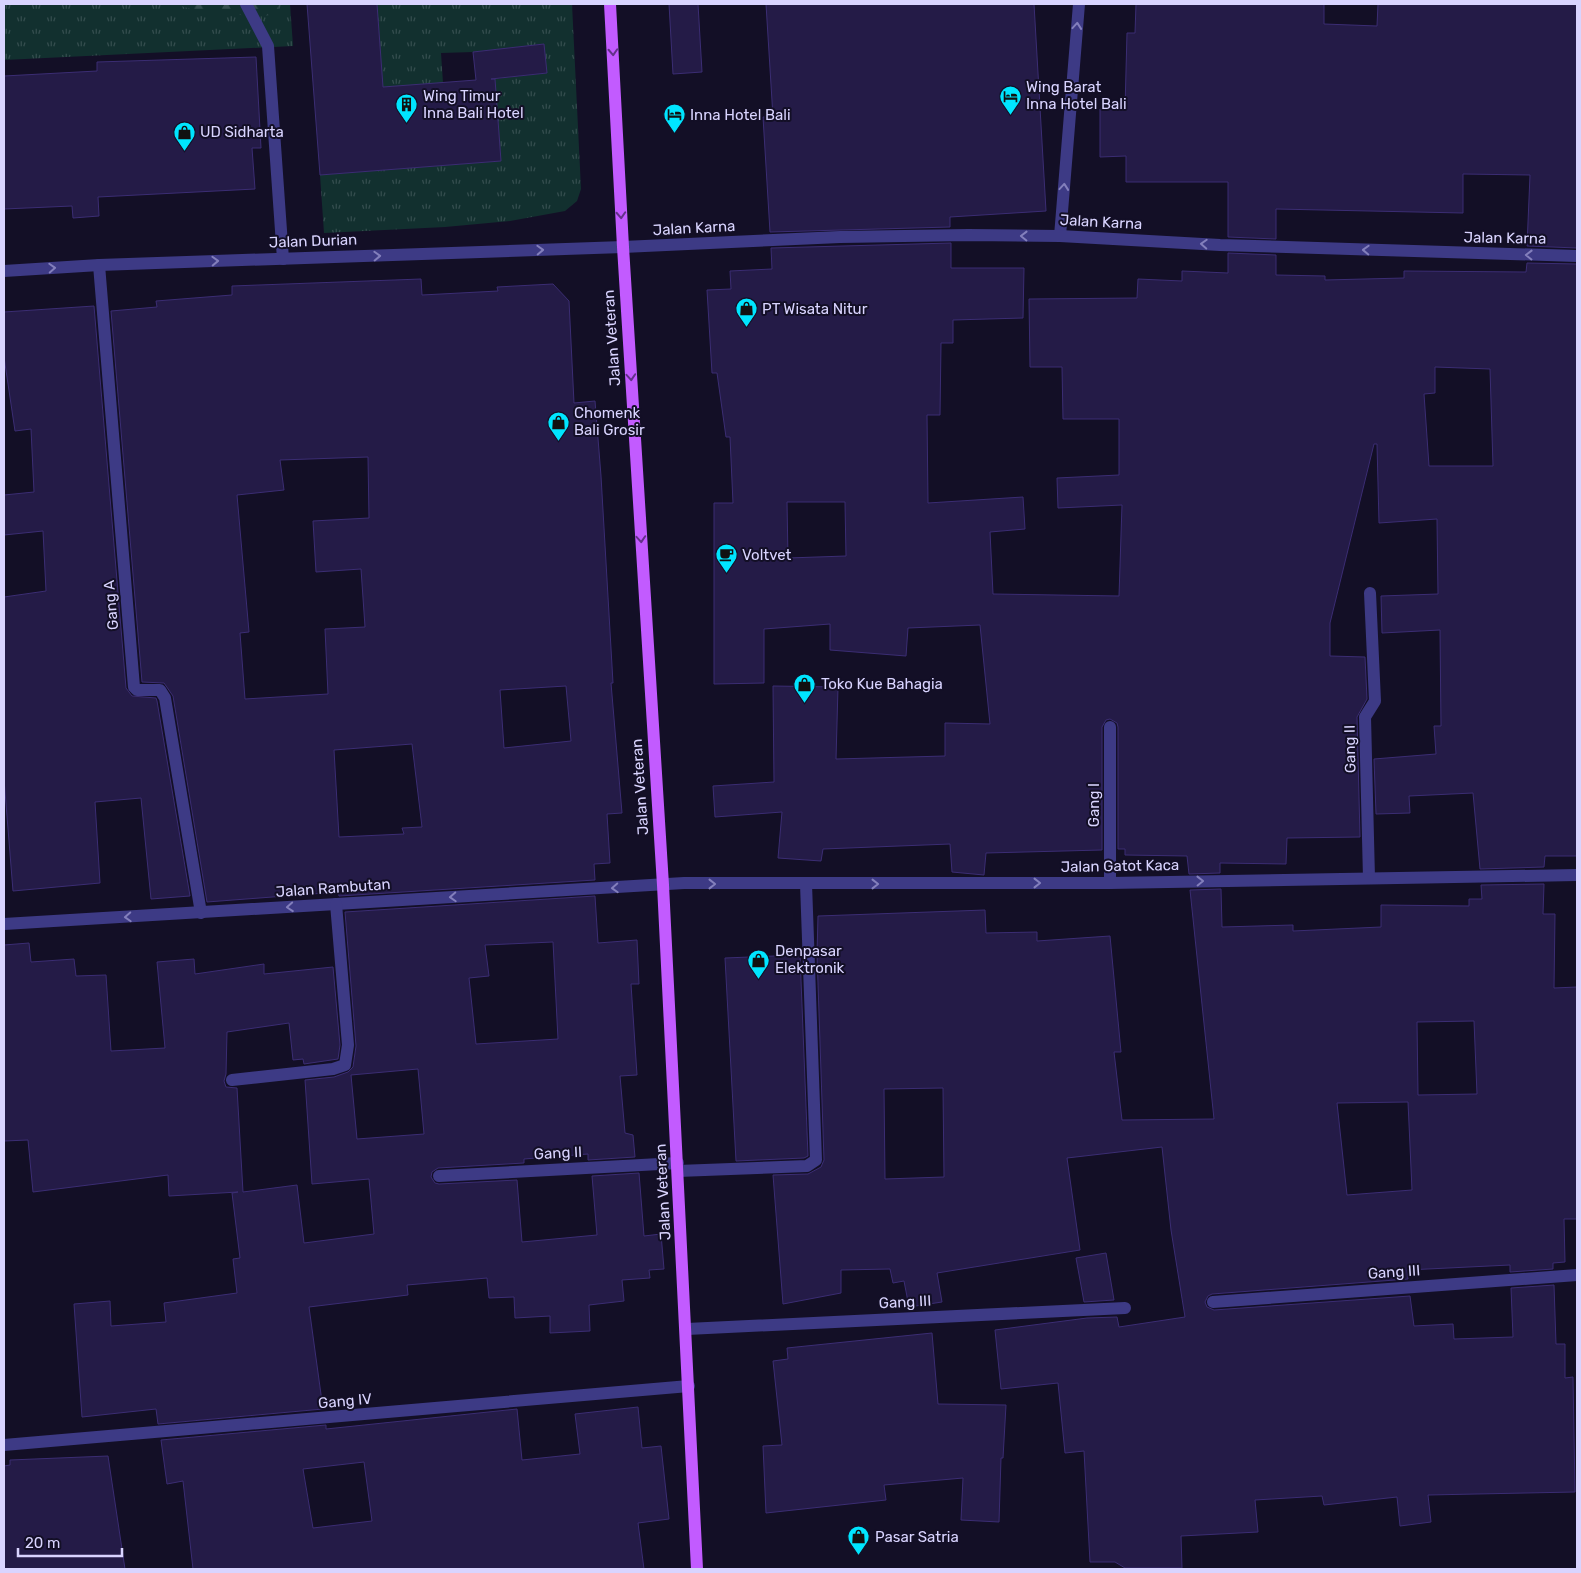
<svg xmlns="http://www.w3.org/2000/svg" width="1581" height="1573" font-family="Rubik,sans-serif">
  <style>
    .grass { fill: url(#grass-tufts) }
    .forest { fill: url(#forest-firs) }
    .building { fill: #241b47; stroke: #3b2d73; fill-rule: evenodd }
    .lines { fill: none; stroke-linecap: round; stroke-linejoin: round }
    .service { stroke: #3d3a85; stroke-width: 12 }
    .minor { stroke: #3d3a85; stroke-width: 12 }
    .primary { stroke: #c25bff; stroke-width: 12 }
    .oneway { stroke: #837fbc }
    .oneway2 { stroke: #623188 }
    .labels { text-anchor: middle; stroke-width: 4; stroke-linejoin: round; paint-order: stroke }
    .poi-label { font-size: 15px; fill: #d9d4ff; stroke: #130f26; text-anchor: start }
    .street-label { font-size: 15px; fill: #d9d4ff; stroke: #130f26 }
  </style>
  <defs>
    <pattern id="grass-tufts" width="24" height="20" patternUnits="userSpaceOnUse" patternTransform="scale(1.25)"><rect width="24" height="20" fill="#12302f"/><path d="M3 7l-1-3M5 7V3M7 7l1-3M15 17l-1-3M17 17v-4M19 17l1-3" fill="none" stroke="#344d4e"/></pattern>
    <pattern id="forest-firs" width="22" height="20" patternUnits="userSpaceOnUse" patternTransform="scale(1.25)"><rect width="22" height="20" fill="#12302f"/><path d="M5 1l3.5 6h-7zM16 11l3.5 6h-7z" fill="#344d4e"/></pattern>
  </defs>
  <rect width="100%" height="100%" fill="#130f26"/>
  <g class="grass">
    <path d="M 4,4 L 290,4 L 293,46 L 4,60 Z"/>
    <path d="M 377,4 L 572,4 L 581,189 L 577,201 L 565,211 L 510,221 L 445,227 L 324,233 L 320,175 L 501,161 L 495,79 L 547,73 L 543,44 L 473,52 L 441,53 L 443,83 L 383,87 Z"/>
  </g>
  <path class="forest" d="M 175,4 L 279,4 L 277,14 L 249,18 L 225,9 L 197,11 Z"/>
  <g class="building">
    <path d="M 307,4 L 377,4 L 383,87 L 476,80 L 473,52 L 544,44 L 547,73 L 491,79 L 495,79 L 501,161 L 320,175 Z"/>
    <path d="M 669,4 L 698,4 L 702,72 L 673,74 Z"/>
    <path d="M 766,4 L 1034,4 L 1046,211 L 950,217 L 950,227 L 770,232 L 763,117 L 773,117 Z"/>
    <path d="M 1136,4 L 1324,4 L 1324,24 L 1377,26 L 1378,4 L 1577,4 L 1577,248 L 1527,246 L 1530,175 L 1463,174 L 1463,213 L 1276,209 L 1276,239 L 1228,237 L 1228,182 L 1126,182 L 1126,156 L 1100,157 L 1100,109 L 1125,109 L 1127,33 L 1135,33 Z"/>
    <path d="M 256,57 L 261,148 L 252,148 L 255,189 L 98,197 L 99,216 L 73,218 L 72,206 L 4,209 L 4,76 L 97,71 L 97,62 Z"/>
    <path d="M 951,243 L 951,268 L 1024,268 L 1023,318 L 953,320 L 953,343 L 941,343 L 940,415 L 927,415 L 928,503 L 1023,497 L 1025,529 L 990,532 L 993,594 L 1119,596 L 1122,505 L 1058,508 L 1057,478 L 1119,475 L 1119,419 L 1063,419 L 1062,367 L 1030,367 L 1029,299 L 1137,298 L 1138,279 L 1182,281 L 1182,271 L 1228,273 L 1228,253 L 1276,255 L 1276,275 L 1325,276 L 1325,280 L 1404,278 L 1404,271 L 1526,272 L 1527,263 L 1577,264 L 1577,856 L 1545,856 L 1544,867 L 1480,869 L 1473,793 L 1409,796 L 1410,813 L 1376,814 L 1374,759 L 1436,754 L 1434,726 L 1441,726 L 1440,630 L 1382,633 L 1381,596 L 1438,594 L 1437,519 L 1379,523 L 1377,444 L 1374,444 L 1330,623 L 1330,656 L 1365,657 L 1367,699 L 1357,717 L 1360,837 L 1287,838 L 1286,864 L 1220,863 L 1220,873 L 1189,874 L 1187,856 L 1125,855 L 1125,849 L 1118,849 L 1118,727 L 1117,723 L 1110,719 L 1106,720 L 1102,727 L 1102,850 L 986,853 L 984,875 L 952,872 L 950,844 L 823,849 L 821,861 L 778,858 L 782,812 L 715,817 L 713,786 L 774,782 L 773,686 L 838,687 L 836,759 L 945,756 L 945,723 L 990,724 L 980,625 L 908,628 L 906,656 L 830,650 L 830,624 L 764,629 L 764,683 L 714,684 L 714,503 L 733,503 L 730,437 L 726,437 L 717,373 L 712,373 L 707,290 L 731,289 L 730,271 L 772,269 L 771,248 ZM 1435,367 L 1490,369 L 1493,466 L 1429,466 L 1424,394 L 1435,393 ZM 787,502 L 845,502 L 846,556 L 788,558 Z"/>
    <path d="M 421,279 L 422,295 L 498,291 L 497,287 L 553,284 L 569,301 L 574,403 L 595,401 L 601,476 L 613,683 L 611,683 L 622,813 L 607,814 L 610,863 L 594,864 L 595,880 L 339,896 L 338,892 L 207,902 L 173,696 L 164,683 L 142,682 L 111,311 L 157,307 L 156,301 L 232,295 L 232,286 ZM 368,457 L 369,518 L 313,521 L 316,572 L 361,569 L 365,627 L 325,629 L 328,694 L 245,699 L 240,633 L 249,632 L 237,495 L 284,490 L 280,460 ZM 566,686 L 571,741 L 504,748 L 500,690 ZM 412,744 L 422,827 L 402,828 L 404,834 L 339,837 L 334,750 Z"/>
    <path d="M 94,306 L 126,688 L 132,696 L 156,698 L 157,701 L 190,896 L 151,899 L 141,798 L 95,802 L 100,883 L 13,891 L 4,779 L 4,597 L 46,591 L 43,531 L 4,535 L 4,495 L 34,492 L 31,429 L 15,431 L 4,357 L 4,312 Z"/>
    <path d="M 1544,884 L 1543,914 L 1555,914 L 1554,988 L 1577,987 L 1577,1219 L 1564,1219 L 1565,1262 L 1553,1263 L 1553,1269 L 1510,1272 L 1510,1265 L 1407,1270 L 1408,1279 L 1212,1294 L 1208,1296 L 1205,1302 L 1207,1307 L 1214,1310 L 1410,1296 L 1414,1326 L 1453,1324 L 1454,1339 L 1513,1337 L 1511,1288 L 1554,1285 L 1556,1344 L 1565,1344 L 1565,1378 L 1573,1377 L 1575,1492 L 1428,1495 L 1431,1522 L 1400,1526 L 1397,1497 L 1324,1505 L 1322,1496 L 1255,1500 L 1258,1532 L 1181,1536 L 1182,1568 L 1125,1568 L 1115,1562 L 1090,1562 L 1084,1451 L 1065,1453 L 1058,1383 L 1001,1389 L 995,1330 L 1087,1318 L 1117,1317 L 1119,1327 L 1185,1317 L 1171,1230 L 1162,1147 L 1067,1158 L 1080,1250 L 937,1273 L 942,1302 L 909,1307 L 904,1281 L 893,1283 L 890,1269 L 841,1270 L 841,1293 L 783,1304 L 773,1175 L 808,1174 L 821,1167 L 824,1160 L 817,954 L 818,916 L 985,910 L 986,933 L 1037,932 L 1037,941 L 1110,936 L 1121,1052 L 1114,1052 L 1122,1120 L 1214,1119 L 1190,890 L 1221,889 L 1222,927 L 1293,925 L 1293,931 L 1381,927 L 1381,905 L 1469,906 L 1469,899 L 1482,899 L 1481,885 ZM 1474,1021 L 1477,1094 L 1418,1095 L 1417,1022 ZM 943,1088 L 944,1177 L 885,1179 L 884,1089 ZM 1408,1102 L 1412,1190 L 1347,1195 L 1337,1103 Z"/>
    <path d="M 595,896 L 598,943 L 637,940 L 639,984 L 631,984 L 637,1075 L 620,1076 L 625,1133 L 633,1135 L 635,1157 L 588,1160 L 588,1154 L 524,1159 L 524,1163 L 438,1168 L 432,1172 L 431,1177 L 435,1183 L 439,1184 L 517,1180 L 522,1242 L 597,1235 L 592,1176 L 639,1173 L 644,1236 L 661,1234 L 664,1269 L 649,1270 L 650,1278 L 622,1280 L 624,1301 L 589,1305 L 590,1331 L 550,1333 L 550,1316 L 515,1318 L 514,1297 L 489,1298 L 487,1278 L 407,1285 L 408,1295 L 309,1307 L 323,1409 L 158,1424 L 156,1409 L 82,1417 L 74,1304 L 110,1301 L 111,1326 L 166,1322 L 164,1303 L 237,1293 L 233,1259 L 240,1258 L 232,1193 L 238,1192 L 169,1196 L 168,1175 L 33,1192 L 28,1140 L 4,1141 L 4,945 L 29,943 L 31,962 L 74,959 L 76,976 L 106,975 L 111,1051 L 165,1048 L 157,962 L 194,959 L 195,974 L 264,964 L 264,974 L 333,967 L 340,1045 L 338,1059 L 304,1064 L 303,1059 L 293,1060 L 289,1023 L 227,1032 L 226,1074 L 224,1081 L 226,1087 L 237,1088 L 243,1192 L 297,1185 L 304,1243 L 374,1234 L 369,1179 L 312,1184 L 305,1080 L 334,1077 L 348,1072 L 353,1067 L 356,1046 L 345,912 ZM 553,942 L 558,1039 L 476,1044 L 469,978 L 489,976 L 485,945 ZM 418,1069 L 424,1134 L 357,1139 L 351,1075 Z"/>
    <path d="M 800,955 L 808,1156 L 804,1158 L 736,1161 L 725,958 Z"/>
    <path d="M 1106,1253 L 1114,1300 L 1084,1302 L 1076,1258 Z"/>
    <path d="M 932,1333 L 938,1404 L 1006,1405 L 1003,1458 L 1001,1458 L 999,1522 L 961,1520 L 963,1478 L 884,1485 L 886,1500 L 766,1513 L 763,1446 L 782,1445 L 773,1361 L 788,1359 L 787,1348 Z"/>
    <path d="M 638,1407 L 642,1448 L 661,1446 L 669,1519 L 638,1523 L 644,1569 L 193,1569 L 183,1481 L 167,1484 L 161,1440 L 326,1425 L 326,1429 L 517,1409 L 522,1460 L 580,1454 L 575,1414 ZM 364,1462 L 372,1521 L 313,1528 L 303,1469 Z"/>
    <path d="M 108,1456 L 125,1569 L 4,1569 L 4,1466 L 10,1465 L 10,1460 Z"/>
  </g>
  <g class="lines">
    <g class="service">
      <path d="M 246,4 L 268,46 L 283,259"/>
      <path d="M 678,1171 L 807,1166 L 816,1160 L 806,884"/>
    </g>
    <g class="minor">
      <path d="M 1060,236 L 1079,4"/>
      <path d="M 99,265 L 134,687 L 137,690 L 160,690 L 165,698 L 201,913"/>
      <path d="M 4,271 L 99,265 L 623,247 L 840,237 L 968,235 L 1060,236 L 1220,245 L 1577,256"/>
      <path d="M 1369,878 L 1365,717 L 1375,701 L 1370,593"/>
      <path d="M 1110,883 L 1110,727"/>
      <path d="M 4,924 L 684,883 L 1110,883 L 1577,875"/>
      <path d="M 232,1080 L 333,1069 L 345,1065 L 348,1045 L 336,904"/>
      <path d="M 439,1176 L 678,1163"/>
      <path d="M 1213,1302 L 1577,1275"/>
      <path d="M 687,1329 L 1125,1308"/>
      <path d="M 4,1445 L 689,1386"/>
    </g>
    <path class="primary" d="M 610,4 L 623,247 L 663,885 L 697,1569"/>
  </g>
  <defs><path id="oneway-chevron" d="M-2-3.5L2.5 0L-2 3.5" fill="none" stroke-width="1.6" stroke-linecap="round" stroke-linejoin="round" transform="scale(1.25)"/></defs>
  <g class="oneway">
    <use href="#oneway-chevron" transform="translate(1077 26) rotate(-85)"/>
    <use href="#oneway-chevron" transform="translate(1064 187) rotate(-85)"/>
    <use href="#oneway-chevron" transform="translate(1024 236) rotate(-179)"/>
    <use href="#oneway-chevron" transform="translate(1204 244) rotate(-177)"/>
    <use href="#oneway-chevron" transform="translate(540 250) rotate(-2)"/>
    <use href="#oneway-chevron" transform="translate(1366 250) rotate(-178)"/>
    <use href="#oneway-chevron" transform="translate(1529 255) rotate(-179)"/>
    <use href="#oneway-chevron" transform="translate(377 256) rotate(-2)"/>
    <use href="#oneway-chevron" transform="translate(215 261) rotate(-2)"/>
    <use href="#oneway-chevron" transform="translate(52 268) rotate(-3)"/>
    <use href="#oneway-chevron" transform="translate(1200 881) rotate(-1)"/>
    <use href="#oneway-chevron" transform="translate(1037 883)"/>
    <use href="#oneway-chevron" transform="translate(712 884)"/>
    <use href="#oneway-chevron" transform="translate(875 884)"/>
    <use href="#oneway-chevron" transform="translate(615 888) rotate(177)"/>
    <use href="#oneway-chevron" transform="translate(453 897) rotate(177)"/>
    <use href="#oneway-chevron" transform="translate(290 907) rotate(176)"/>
    <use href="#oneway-chevron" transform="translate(128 917) rotate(177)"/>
  </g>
  <g class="oneway2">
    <use href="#oneway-chevron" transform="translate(613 52) rotate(87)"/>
    <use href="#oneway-chevron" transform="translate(621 215) rotate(87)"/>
    <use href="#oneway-chevron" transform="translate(631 377) rotate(86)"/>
    <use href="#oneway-chevron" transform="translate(641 539) rotate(86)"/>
  </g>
  <defs>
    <symbol id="hotel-pin" viewBox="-11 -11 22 30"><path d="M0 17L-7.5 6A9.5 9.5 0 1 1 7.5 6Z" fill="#00e5ff" stroke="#130f26"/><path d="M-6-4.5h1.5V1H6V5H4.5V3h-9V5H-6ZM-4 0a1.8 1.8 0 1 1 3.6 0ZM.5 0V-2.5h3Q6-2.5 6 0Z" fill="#111"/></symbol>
    <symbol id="building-pin" viewBox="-11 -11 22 30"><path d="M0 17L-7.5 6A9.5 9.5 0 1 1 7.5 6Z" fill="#00e5ff" stroke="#130f26"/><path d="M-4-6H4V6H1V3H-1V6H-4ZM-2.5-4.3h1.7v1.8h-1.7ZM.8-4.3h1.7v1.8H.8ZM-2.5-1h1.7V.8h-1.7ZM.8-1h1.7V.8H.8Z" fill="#111"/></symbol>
    <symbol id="shop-pin" viewBox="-11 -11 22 30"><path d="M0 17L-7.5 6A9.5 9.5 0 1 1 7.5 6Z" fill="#00e5ff" stroke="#130f26"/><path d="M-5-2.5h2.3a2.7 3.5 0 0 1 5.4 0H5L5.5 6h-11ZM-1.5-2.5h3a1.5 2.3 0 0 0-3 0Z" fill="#111"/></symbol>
    <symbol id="cafe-pin" viewBox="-11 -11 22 30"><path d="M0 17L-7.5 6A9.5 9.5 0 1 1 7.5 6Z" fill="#00e5ff" stroke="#130f26"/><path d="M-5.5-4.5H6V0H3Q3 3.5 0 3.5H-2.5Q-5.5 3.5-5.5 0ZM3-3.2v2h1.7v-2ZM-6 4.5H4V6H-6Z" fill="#111"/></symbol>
  </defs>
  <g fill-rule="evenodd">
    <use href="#hotel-pin" x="998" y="84" width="25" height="34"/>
    <use href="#building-pin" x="394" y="92" width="25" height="34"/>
    <use href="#hotel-pin" x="662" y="102" width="25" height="34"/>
    <use href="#shop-pin" x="172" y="120" width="25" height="34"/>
    <use href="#shop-pin" x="734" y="296" width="25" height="34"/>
    <use href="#shop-pin" x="546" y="410" width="25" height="34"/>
    <use href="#cafe-pin" x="714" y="542" width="25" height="34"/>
    <use href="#shop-pin" x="792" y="672" width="25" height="34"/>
    <use href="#shop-pin" x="746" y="948" width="25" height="34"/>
    <use href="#shop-pin" x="846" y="1524" width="25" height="34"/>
  </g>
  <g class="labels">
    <g class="poi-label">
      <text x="1026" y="92">Wing Barat<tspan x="1026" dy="17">Inna Hotel Bali</tspan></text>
      <text x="423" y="101">Wing Timur<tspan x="423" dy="17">Inna Bali Hotel</tspan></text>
      <text x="690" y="120">Inna Hotel Bali</text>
      <text x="200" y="137">UD Sidharta</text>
      <text x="762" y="314">PT Wisata Nitur</text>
      <text x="574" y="418">Chomenk<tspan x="574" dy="17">Bali Grosir</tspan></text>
      <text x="742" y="560">Voltvet</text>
      <text x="821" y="689">Toko Kue Bahagia</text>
      <text x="775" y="956">Denpasar<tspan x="775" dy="17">Elektronik</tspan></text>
      <text x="875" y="1542">Pasar Satria</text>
    </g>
    <g class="street-label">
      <text transform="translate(1101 222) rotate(3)" y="5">Jalan Karna</text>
      <text transform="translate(694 228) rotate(-3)" y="5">Jalan Karna</text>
      <text transform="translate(1505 238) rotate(1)" y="5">Jalan Karna</text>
      <text transform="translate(313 241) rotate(-2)" y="5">Jalan Durian</text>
      <text transform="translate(612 338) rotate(-94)" y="5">Jalan Veteran</text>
      <text transform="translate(111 605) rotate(-95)" y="5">Gang A</text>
      <text transform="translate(1350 749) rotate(-91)" y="5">Gang II</text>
      <text transform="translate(640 787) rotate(-94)" y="5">Jalan Veteran</text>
      <text transform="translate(1094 805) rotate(-90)" y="5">Gang I</text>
      <text transform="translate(1120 866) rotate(-1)" y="5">Jalan Gatot Kaca</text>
      <text transform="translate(333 888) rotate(-4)" y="5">Jalan Rambutan</text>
      <text transform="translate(558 1153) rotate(-3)" y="5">Gang II</text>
      <text transform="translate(663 1192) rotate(-93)" y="5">Jalan Veteran</text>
      <text transform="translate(1394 1272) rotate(-4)" y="5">Gang III</text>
      <text transform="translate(905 1302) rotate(-3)" y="5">Gang III</text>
      <text transform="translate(345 1401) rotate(-5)" y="5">Gang IV</text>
    </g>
  </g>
  <rect width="1581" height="1573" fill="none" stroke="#d9d4ff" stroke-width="10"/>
  <path d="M18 1548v8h104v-8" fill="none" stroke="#d9d4ff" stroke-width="2.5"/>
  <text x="25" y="1548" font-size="15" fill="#d9d4ff" stroke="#130f26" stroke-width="4" paint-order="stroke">20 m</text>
</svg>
